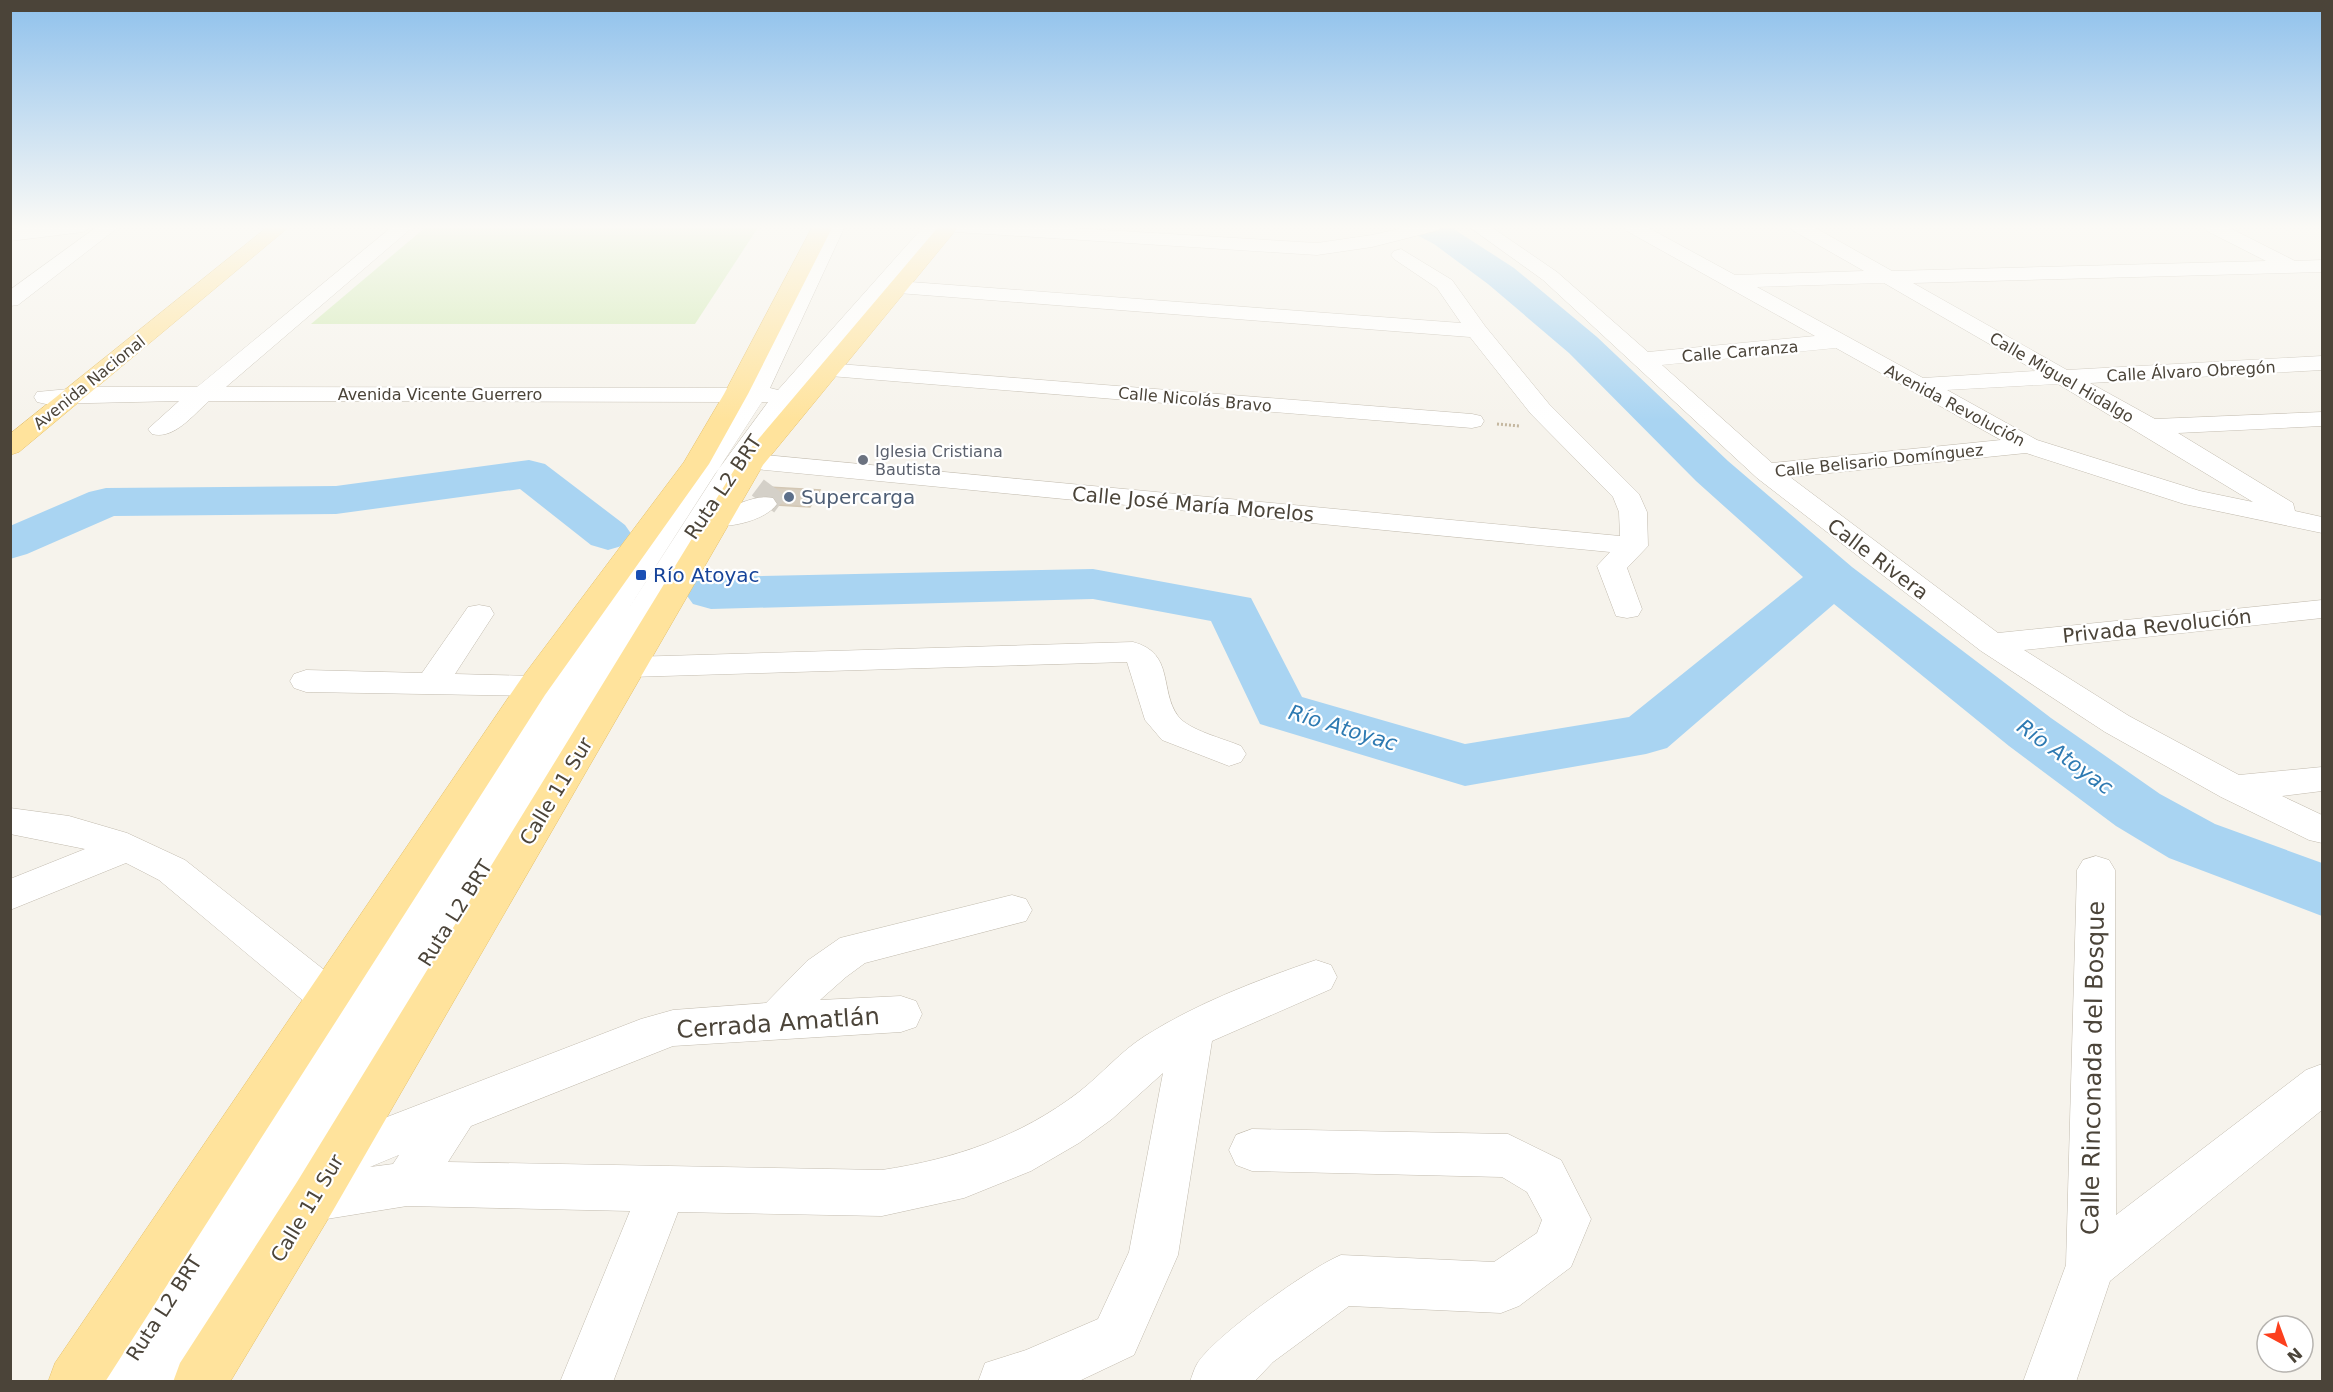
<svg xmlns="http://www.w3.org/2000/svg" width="2333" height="1392" font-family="'DejaVu Sans',sans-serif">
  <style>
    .green { fill: #d2eab5 }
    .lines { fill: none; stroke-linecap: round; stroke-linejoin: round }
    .river { fill: #a9d4f2; fill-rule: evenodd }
    .building { fill: #d8cfc1; stroke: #d3c7b4; stroke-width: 1.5 }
    .minor-tunnel { stroke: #d4d0c8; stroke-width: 28; stroke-dasharray: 28 14; stroke-linecap: butt }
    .minor-casing { stroke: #c2bbae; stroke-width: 1 }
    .major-casing { stroke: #e6c16a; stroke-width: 1 }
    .path { stroke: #c4b79f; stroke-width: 3; stroke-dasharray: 2 2; stroke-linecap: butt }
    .minor { fill: #fff; fill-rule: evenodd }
    .major { fill: #ffe39c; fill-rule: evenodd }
    .worship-dot { fill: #6b7280; stroke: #fff; stroke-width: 2 }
    .service-dot { fill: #5c6f8a; stroke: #fff; stroke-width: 2 }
    .transit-dot { fill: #1a4fb4; stroke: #fff; stroke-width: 2 }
    .labels { text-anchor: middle; stroke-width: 4.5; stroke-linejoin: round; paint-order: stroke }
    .far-street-label { font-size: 16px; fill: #4b4439; stroke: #fff }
    .far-worship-label { font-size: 16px; fill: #5b616d; stroke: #fff; text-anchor: start }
    .street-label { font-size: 20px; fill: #4b4439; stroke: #fff }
    .service-label { font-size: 20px; fill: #4e5e75; stroke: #fff; text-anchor: start }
    .transit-label { font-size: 20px; fill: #164399; stroke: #fff; text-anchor: start }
    .water-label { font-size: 21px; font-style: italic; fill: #2e7ab2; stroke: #fff }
    .near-street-label { font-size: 24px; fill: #4b4439; stroke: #fff }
  </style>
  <rect width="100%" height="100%" fill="#f6f3ec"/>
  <path class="green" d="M 427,226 L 759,226 L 695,324 L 311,324 Z"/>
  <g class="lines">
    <g class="river">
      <path d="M 1409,226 L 1449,226 L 1514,268 L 1597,337 L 1728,461 L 1852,567 L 2051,718 L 2160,794 L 2215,824 L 2322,863 L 2322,916 L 2169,858 L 2116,826 L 2009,746 L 1834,604 L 1667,748 L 1646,754 L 1465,786 L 1260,724 L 1211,621 L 1093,599 L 711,609 L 693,604 L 685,593 L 693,582 L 711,577 L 1093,569 L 1251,598 L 1302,697 L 1465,744 L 1629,717 L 1803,577 L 1696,481 L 1569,353 L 1488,284 L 1434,244 L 1413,233 Z"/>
      <path d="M 529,460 L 545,464 L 625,525 L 632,535 L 625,545 L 608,550 L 591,545 L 520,489 L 336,514 L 114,516 L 27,554 L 10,559 L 10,526 L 89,492 L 106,488 L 336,486 Z"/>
    </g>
  </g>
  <path class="building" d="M 768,487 L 820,490 L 810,507 L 758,504 Z"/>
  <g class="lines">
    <path class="minor-tunnel" d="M 763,504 L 775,488"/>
    <defs>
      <g id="minor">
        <path d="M 40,226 L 93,226 L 83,232 L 10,241 L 10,229 Z"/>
        <path d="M 98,226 L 120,226 L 18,305 L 10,306 L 10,290 Z"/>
        <path d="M 393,226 L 414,226 L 226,387 L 746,388 L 826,226 L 845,226 L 770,388 L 778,390 L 924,226 L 944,226 L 897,281 L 1461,323 L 1437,288 L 1394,259 L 1391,255 L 1394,251 L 1401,249 L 1452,280 L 1485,326 L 1549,404 L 1639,494 L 1647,512 L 1648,546 L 1627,568 L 1642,609 L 1638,616 L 1627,618 L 1616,616 L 1597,566 L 1610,552 L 745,468 L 720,509 C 738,506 755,494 773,498 L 777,504 C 766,520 729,529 711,525 L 631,657 L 1133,642 C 1175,653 1159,690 1178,716 C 1188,730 1225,739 1241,746 L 1246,754 L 1241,762 L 1229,766 L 1162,740 L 1145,720 L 1127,662 L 630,677 L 620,675 L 343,1134 L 641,1019 L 673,1010 L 766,1003 L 807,961 L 840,938 L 1012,895 L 1026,899 L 1032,910 L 1026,921 L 865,963 L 846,977 L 820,1000 L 901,996 L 916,1001 L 922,1014 L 916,1027 L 901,1032 L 673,1046 L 471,1126 L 448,1162 L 882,1170 C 955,1159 1020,1137 1079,1092 C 1102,1074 1121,1051 1145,1036 C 1197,1003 1258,980 1316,960 L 1331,965 L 1337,977 L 1331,989 L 1212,1041 L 1178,1255 L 1134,1355 L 1077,1382 L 978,1382 L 985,1363 L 1026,1350 L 1098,1319 L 1129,1252 L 1163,1073 L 1112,1119 L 1079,1143 L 1031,1171 L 964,1198 L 882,1216 L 678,1212 L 613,1382 L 560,1382 L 630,1211 L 407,1206 L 314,1221 L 296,1212 L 194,1382 L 91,1382 L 98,1363 L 330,1012 L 312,1008 L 159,880 L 126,863 L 10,910 L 10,879 L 85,849 L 10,834 L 10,808 L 69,816 L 127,833 L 185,860 L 342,984 L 345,990 L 539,696 L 306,692 L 294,688 L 290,681 L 294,674 L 306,670 L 422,673 L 468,607 L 479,605 L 490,607 L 494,614 L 455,674 L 533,676 L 545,679 L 547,684 L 737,402 L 209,401 C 193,415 174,440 152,434 L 148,429 L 179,401 L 46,404 L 37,402 L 34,397 L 37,392 L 90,387 L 197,387 ZM 889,290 L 898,293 L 1470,337 L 1531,414 L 1613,497 L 1619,512 L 1620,536 L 755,454 L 794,401 L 820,371 L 830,376 L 1472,428 L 1481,426 L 1484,421 L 1481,416 L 1472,414 L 826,363 ZM 762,402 L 768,402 L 715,474 L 627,611 ZM 399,1155 L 393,1164 L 370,1167 Z"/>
        <path d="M 946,226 L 1039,226 L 1317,243 L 1372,235 L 1411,226 L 1442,226 L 1439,230 L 1372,247 L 1317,255 L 956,232 Z"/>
        <path d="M 1468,226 L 1490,226 L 1557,272 L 1648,352 L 1815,336 L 1625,230 L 1623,226 L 1645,226 L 1735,275 L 1864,271 L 1792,230 L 1790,226 L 1812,226 L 1892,271 L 2266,261 L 2205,230 L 2203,226 L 2226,226 L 2295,261 L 2322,260 L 2322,272 L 1913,283 L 2067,370 L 2322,356 L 2322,370 L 2090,383 L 2155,419 L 2322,412 L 2322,426 L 2178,433 L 2293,503 L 2295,511 L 2322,517 L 2322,533 L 2184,504 L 2026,453 L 1790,477 L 1998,633 L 2322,600 L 2322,618 L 2024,650 L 2129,716 L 2239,775 L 2322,767 L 2322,791 L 2282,796 L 2322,815 L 2322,843 L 2309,840 L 2221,797 L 2105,732 L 1981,651 L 1757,478 L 1543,280 ZM 1884,283 L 2036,371 L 1923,378 L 1757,287 ZM 1836,348 L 2001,440 L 1772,463 L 1662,365 ZM 2058,384 L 2253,502 L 2200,491 L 2037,440 L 1947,390 Z"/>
        <path d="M 2096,856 L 2109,860 L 2115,870 L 2116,1215 L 2306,1070 L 2322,1064 L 2322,1110 L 2110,1281 L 2076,1382 L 2023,1382 L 2066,1265 L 2077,870 L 2083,860 Z"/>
        <path d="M 1252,1129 L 1508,1134 L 1561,1160 L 1591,1219 L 1571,1267 L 1519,1306 L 1501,1313 L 1349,1306 L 1273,1362 L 1254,1382 L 1190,1382 C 1192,1376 1194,1369 1197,1364 C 1213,1337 1311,1267 1341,1255 L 1494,1262 L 1537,1233 L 1542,1220 L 1527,1192 L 1502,1177 L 1252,1171 L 1236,1165 L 1229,1150 L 1236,1135 Z"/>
      </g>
      <g id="major">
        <path d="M 269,226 L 290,226 L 19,452 L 10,455 L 10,434 Z"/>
        <path d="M 813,226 L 833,226 L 748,394 L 709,464 L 545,695 L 105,1382 L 48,1382 L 55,1363 L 521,679 L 684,462 L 724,394 Z"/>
        <path d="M 939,226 L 959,226 L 763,465 L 331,1214 L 230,1382 L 173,1382 L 180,1363 L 297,1182 L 739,462 Z"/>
      </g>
    </defs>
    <use href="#minor" class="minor-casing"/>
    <use href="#major" class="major-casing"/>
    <path class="path" d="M 1497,424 L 1520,426"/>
    <use href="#minor" class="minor"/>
    <use href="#major" class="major"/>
  </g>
  <linearGradient id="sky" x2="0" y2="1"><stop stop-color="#8fc1ec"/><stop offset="0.54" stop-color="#fbfaf6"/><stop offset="1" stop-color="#fbfaf6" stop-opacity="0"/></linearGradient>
  <rect width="2333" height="420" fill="url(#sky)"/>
  <circle class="worship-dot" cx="863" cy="460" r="6"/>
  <circle class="service-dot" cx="789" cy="497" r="6"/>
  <rect class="transit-dot" x="635" y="569" width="12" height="12" rx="3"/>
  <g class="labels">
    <g class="far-street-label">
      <text transform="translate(1740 351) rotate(-5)" y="6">Calle Carranza</text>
      <text transform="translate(2191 371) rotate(-3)" y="6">Calle Álvaro Obregón</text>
      <text transform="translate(2062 377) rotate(30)" y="6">Calle Miguel Hidalgo</text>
      <text transform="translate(89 382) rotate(-39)" y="6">Avenida Nacional</text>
      <text x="440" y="400">Avenida Vicente Guerrero</text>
      <text transform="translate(1195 399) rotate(5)" y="6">Calle Nicolás Bravo</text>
      <text transform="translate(1955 405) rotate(28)" y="6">Avenida Revolución</text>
      <text transform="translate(1879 460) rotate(-6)" y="6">Calle Belisario Domínguez</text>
    </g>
    <g class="far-worship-label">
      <text x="875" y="457">Iglesia Cristiana<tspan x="875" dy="18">Bautista</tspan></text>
    </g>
    <g class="street-label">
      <text transform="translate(723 487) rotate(-56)" y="7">Ruta L2 BRT</text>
      <text transform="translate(1193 504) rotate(5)" y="7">Calle José María Morelos</text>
      <text transform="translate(1878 559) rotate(37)" y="7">Calle Rivera</text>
      <text transform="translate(2157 626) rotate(-6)" y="7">Privada Revolución</text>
      <text transform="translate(556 791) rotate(-59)" y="7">Calle 11 Sur</text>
      <text transform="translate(455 913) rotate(-58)" y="7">Ruta L2 BRT</text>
      <text transform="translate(307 1208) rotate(-59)" y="7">Calle 11 Sur</text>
      <text transform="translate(164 1308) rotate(-57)" y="7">Ruta L2 BRT</text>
    </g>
    <g class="service-label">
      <text x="801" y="504">Supercarga</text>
    </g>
    <g class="transit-label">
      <text x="653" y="582">Río Atoyac</text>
    </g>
    <g class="water-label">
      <text transform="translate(1343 728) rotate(17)" y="7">Río Atoyac</text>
      <text transform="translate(2065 757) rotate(36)" y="7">Río Atoyac</text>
    </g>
    <g class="near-street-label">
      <text transform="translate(778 1023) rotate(-4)" y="8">Cerrada Amatlán</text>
      <text transform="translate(2093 1068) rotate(-89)" y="8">Calle Rinconada del Bosque</text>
    </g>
  </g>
  <rect width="2333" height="1392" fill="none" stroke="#4b4439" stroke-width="24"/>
  <g transform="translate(2285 1344) rotate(139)"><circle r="28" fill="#ffffff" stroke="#b7b4b0" stroke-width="1.5"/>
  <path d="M0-4.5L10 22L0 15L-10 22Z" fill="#fc3f1d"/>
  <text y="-9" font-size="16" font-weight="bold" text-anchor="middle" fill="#4b4439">N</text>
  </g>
</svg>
